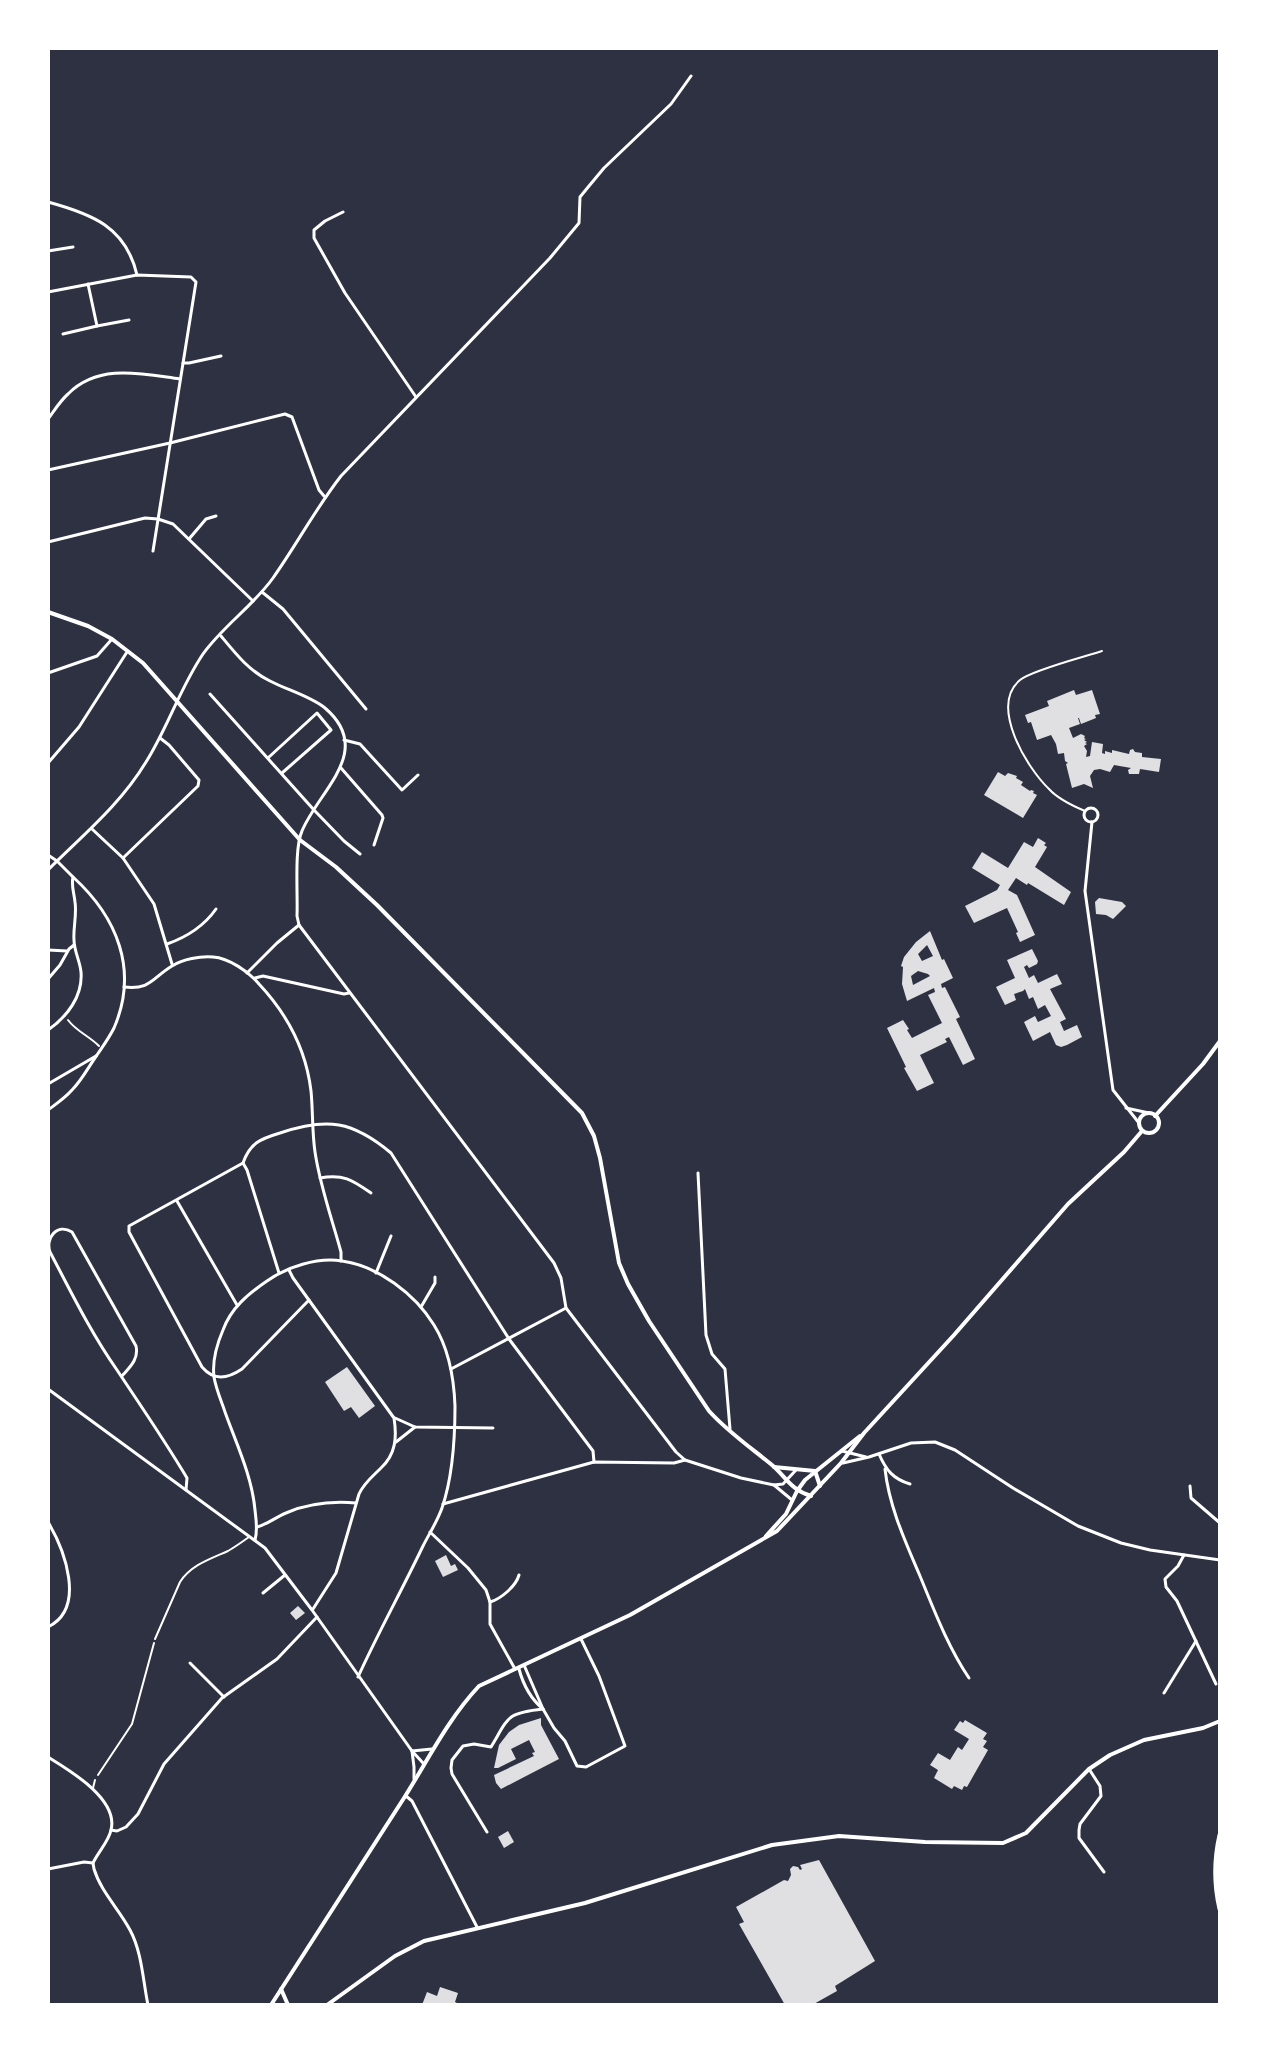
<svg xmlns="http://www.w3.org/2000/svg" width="1268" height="2053" font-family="'DM Sans',sans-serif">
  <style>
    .building { fill: #e0e0e3; fill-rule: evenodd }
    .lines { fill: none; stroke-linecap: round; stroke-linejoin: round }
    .path { stroke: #fff; stroke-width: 2 }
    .service { stroke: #fff; stroke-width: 2 }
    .minor { stroke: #fff; stroke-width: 3 }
    .tertiary { stroke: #fff; stroke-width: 4 }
    .primary { stroke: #fff; stroke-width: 5 }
  </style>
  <rect width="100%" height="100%" fill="#2d3142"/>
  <g class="building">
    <path d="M 1074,690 L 1076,695 L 1092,690 L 1100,714 L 1095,715 L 1096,718 L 1081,724 L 1079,718 L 1078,718 L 1080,724 L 1069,728 L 1073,738 L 1081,734 L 1085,736 L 1084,738 L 1086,739 L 1084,740 L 1087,742 L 1085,743 L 1087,744 L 1084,746 L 1087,751 L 1086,757 L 1090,756 L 1092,742 L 1103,744 L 1102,753 L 1105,754 L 1105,751 L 1112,753 L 1112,750 L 1129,754 L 1130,750 L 1133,749 L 1135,752 L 1142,753 L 1142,757 L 1161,759 L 1159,772 L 1140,769 L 1139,774 L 1129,774 L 1128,770 L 1131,768 L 1114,765 L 1110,772 L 1100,769 L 1094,770 L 1090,776 L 1093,788 L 1084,784 L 1072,788 L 1066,764 L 1068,763 L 1065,761 L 1064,753 L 1058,754 L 1056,744 L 1051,735 L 1037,740 L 1031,722 L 1028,723 L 1025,715 L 1049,706 L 1047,701 Z"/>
    <path d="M 998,772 L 1005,776 L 1008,773 L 1017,776 L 1016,778 L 1023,782 L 1021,785 L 1030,791 L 1031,790 L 1034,791 L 1033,793 L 1037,795 L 1023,818 L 984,795 Z"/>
    <path d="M 1038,838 L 1046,843 L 1044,845 L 1047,847 L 1035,867 L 1071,892 L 1064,905 L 1028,883 L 1027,885 L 1016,878 L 1008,890 L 1017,895 L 1035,935 L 1020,942 L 1016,933 L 1018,932 L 1007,908 L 974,923 L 965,906 L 997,890 L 1000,885 L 972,868 L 982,852 L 1008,868 L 1024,842 L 1033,847 Z"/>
    <path d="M 1099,898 L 1122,902 L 1126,906 L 1113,919 L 1106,915 L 1096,914 L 1095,902 Z"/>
    <path d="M 930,931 L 942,960 L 944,959 L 953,978 L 941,984 L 942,988 L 945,987 L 960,1017 L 956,1019 L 975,1059 L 963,1065 L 949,1037 L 945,1039 L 947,1042 L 920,1055 L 934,1083 L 917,1091 L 904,1068 L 906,1067 L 887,1028 L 903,1020 L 909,1029 L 907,1030 L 912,1038 L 942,1023 L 928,995 L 935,992 L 934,988 L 907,1001 L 902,984 L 903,967 L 901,966 L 904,957 L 916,942 ZM 927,945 L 933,956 L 922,961 L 918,954 ZM 918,971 L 928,974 L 930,976 L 913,985 L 911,976 Z"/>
    <path d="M 1032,949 L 1038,961 L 1037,964 L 1029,968 L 1027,965 L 1024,967 L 1029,978 L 1034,975 L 1038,983 L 1057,974 L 1062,984 L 1050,989 L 1066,1019 L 1060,1022 L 1064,1031 L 1077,1025 L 1082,1037 L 1067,1045 L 1061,1047 L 1056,1045 L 1050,1032 L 1033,1041 L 1024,1022 L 1035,1016 L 1038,1022 L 1051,1016 L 1045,1005 L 1038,1009 L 1033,997 L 1029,999 L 1025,989 L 1023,991 L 1014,994 L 1016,1000 L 1005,1005 L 996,987 L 1015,978 L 1007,960 Z"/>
    <path d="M 347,1367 L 375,1406 L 359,1418 L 351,1407 L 344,1411 L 325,1382 Z"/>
    <path d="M 446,1555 L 451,1566 L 455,1564 L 458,1570 L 443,1577 L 435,1561 Z"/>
    <path d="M 298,1606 L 305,1613 L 296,1620 L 290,1613 Z"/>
    <path d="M 541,1718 L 541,1725 L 559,1759 L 501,1789 L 496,1783 L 494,1775 L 534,1756 L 532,1753 L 535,1752 L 529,1740 L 511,1749 L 516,1759 L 498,1768 L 494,1768 L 499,1745 L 509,1732 L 519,1725 Z"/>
    <path d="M 965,1720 L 987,1733 L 983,1739 L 987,1741 L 983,1747 L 988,1750 L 967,1787 L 964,1786 L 962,1790 L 954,1786 L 952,1789 L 934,1778 L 938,1770 L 930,1765 L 938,1753 L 950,1760 L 958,1747 L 962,1750 L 969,1739 L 954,1730 L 960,1721 L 963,1723 Z"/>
    <path d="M 508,1831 L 514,1842 L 504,1848 L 498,1837 Z"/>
    <path d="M 819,1860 L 875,1961 L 835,1986 L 837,1991 L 812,2005 L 785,2005 L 739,1924 L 744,1922 L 736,1907 L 784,1880 L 788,1881 L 791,1875 L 790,1869 L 793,1866 L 798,1867 L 800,1870 L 802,1869 L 800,1865 Z"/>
    <path d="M 440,1987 L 458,1993 L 455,2002 L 461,2005 L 422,2005 L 427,1992 L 437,1996 Z"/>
  </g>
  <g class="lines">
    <g class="path">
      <path d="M 68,1020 C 76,1031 89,1036 99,1046"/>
      <path d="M 98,1775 L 132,1724 L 154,1643"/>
    </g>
    <g class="service">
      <path d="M 1085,811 C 1073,806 1058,799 1049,789 C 1027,768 989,706 1020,680 C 1032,670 1084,657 1102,651"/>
      <path d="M 155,1639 L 180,1582 C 191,1565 210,1559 228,1551 C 235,1547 242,1542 249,1537"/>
      <path d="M 93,1788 L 95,1780"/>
    </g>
    <g class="minor">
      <path d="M 48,202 C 92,214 126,227 137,275"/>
      <path d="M 343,212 L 325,221 L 314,230 L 314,238 L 345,293 L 416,397"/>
      <path d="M 48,251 L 73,247"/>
      <path d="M 88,284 L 97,326 L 129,320"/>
      <path d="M 48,292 L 137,275 L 191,277 L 196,282 L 153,551"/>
      <path d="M 63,334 L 97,326"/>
      <path d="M 183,363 L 189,363 L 221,356"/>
      <path d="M 48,419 C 54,411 60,401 68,394 C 99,363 142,374 180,379"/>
      <path d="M 48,470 L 170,443 L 285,414 L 292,417 L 319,490 L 324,496"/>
      <path d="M 189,539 L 206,519 L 216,516"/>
      <path d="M 48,542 L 145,518 L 158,519 L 173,524 L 253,601"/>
      <path d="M 262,592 L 283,609 L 366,709"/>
      <path d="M 221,636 C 235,653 249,671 270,681 C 287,690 310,696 325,708 C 375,751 319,790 302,831 C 294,848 298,895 297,916 L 299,925 L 554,1263 L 561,1278 L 566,1308 L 676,1452 L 685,1460"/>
      <path d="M 48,673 L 97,656 L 112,639"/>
      <path d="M 210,694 L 314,810 L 344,841 L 360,854"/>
      <path d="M 344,740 L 360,744 L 402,790 L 418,775"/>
      <path d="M 269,757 L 317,713 L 331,730 L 282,773"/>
      <path d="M 48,763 L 79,727 L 127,652"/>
      <path d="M 341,768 L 382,815 L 383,818 L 374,845"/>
      <circle cx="1091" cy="815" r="7"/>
      <path d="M 1092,822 L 1085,891 L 1113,1090 L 1139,1123"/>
      <path d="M 92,829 L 123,858 L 154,904 L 172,964"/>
      <path d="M 48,855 L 57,861 L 73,877 C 71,886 74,892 75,902 C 77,915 73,928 74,940 C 74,951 80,961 81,972 C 83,996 67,1017 48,1030"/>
      <path d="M 123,858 L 198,786 L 199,780 L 169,745 L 160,738"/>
      <path d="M 48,870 C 83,835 120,805 146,762 C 168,727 180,688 203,654 C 223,626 253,606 273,578 C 297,544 316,508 341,476 L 550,258 L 579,223 L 580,197 L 589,186 L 604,168 L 671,104 L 691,76"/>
      <path d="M 167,944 C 187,937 204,926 216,909"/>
      <path d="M 48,950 L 67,951"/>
      <path d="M 247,973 L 277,943 L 299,925"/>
      <path d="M 255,978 L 263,976 L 344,994 L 349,993"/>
      <path d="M 48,979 L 60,965 L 69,949 L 74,945"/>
      <path d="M 124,987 C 151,990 152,978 172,966 C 183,959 200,956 213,957 C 229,958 249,972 259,984 C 288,1015 306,1049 311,1091 C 313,1111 312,1132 315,1152 C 320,1186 332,1219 341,1252 L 341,1261"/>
      <path d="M 48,1084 L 96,1056"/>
      <path d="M 1126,1108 L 1149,1113"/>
      <path d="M 48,1110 C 56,1104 65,1098 72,1090 C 82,1080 89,1066 97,1055 C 103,1046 109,1038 114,1028 C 139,970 117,917 73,877"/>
      <path d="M 243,1163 L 247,1170 L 279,1273"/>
      <path d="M 698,1173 L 706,1335 L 712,1354 L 725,1369 L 730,1429"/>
      <path d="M 320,1178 C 344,1174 352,1180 371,1193"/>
      <path d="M 177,1201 L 237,1305"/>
      <path d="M 289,1270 L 293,1278 L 394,1418 C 397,1437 396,1454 381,1468 C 372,1477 364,1483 359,1494 L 336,1573 L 313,1609"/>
      <path d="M 376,1273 L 391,1236"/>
      <path d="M 309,1300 L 242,1369 C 227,1379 214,1381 202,1367 L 129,1232 L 129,1226 L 243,1163 C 250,1143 260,1139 280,1133 C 327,1117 353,1121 391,1153 L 509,1339 L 593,1451 L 594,1462"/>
      <path d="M 421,1307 L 435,1283 L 435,1277"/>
      <path d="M 451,1369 L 566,1308"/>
      <path d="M 122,1376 C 130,1367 139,1359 136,1346 L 72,1232 C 57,1223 45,1238 50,1252 C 71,1292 91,1333 117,1370 C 141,1406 165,1441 187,1478 L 186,1490"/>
      <path d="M 48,1389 L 265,1548 L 312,1610 L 412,1751 L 423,1763"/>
      <path d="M 395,1418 L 415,1427 L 493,1428"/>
      <path d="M 396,1442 L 415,1427"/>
      <path d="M 842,1451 L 866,1457"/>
      <path d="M 879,1454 C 886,1470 893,1479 910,1484"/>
      <path d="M 843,1463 L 869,1457 L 911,1443 L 935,1442 L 955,1450 L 1013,1488 L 1078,1526 L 1121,1543 L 1150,1550 L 1220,1560"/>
      <path d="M 885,1469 C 889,1506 905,1541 920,1576 C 934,1610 948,1647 969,1678"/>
      <path d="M 774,1485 L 783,1484 L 796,1470"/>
      <path d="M 1190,1486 L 1191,1498 L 1220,1523"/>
      <path d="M 443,1504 L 594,1462 L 674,1463 L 685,1460 L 741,1478 L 774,1485 L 792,1500"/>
      <path d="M 48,1522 C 64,1549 87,1608 48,1627"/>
      <path d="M 257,1527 C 268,1524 276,1517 286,1513 C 309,1503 332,1501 356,1503"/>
      <path d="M 430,1532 L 468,1568 L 486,1590 L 490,1602 L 490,1624 L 515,1669"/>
      <path d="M 255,1540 C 258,1530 256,1520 255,1510 C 252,1476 236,1443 225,1412 C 221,1400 216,1389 214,1377 C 212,1361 217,1344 223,1330 C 231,1308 248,1294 267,1281 C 287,1267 317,1257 342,1261 C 378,1266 415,1294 434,1325 C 449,1349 454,1379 455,1406 C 455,1440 453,1476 442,1508 C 437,1522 429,1534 423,1546 C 402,1590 378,1633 358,1677"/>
      <path d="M 1184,1555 L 1178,1566 L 1165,1579 L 1166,1587 L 1177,1601 L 1216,1684"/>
      <path d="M 263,1593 L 285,1575"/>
      <path d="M 490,1602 C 501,1599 516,1586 519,1575"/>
      <path d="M 190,1663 L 224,1697"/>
      <path d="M 524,1665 L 543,1709 L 554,1728 L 565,1741 L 577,1766 L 586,1767 L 625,1746 L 599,1676 L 581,1639"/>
      <path d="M 519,1669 C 523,1684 531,1699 543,1709"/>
      <path d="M 1164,1693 L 1196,1641"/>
      <path d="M 412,1751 L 414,1767 L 414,1779"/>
      <path d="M 412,1751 L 432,1749"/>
      <path d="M 48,1757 C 69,1770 119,1799 111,1830 C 109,1841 98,1852 93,1863 L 94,1869 C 101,1892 119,1909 130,1930 C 142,1952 143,1981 148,2005"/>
      <path d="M 1089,1769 L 1100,1786 L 1101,1796 L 1080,1824 L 1079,1830 L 1079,1838 L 1104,1872"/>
      <path d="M 406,1796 L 412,1801 L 477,1927"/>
      <path d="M 111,1830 L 117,1831 L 126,1827 L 138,1814 L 164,1764 L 222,1698 L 277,1659 L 317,1617"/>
      <path d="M 487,1832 L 452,1774 L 451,1768 L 452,1760 L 463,1746 L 474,1744 L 491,1747 C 509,1717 506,1713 543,1709"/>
      <path d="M 48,1869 L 84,1862 L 93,1863"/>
    </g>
    <g class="tertiary">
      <path d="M 48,612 L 88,626 L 112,639 L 143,663 L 300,840 L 336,867 L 377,905 L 582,1113 L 594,1136 L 600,1158 L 619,1263 L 628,1284 L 649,1321 L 709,1411 C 728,1432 750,1447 772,1465 C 787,1478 790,1489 811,1496"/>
      <circle cx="1149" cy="1123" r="10"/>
      <path d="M 1155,1116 L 1203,1064 L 1220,1041"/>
      <path d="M 774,1467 L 815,1471"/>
      <path d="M 815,1471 L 820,1486"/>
      <path d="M 766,1536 L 786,1514 L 797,1491 L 805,1480 L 860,1436"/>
      <path d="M 281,1989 L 288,2005"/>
      <path d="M 271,2005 C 315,1936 360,1867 404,1798 C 428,1760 448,1719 479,1686 L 630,1615 L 777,1531 L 841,1463 L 864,1433 L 954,1335 L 1068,1204 L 1124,1152 L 1142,1131"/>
      <path d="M 327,2005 L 395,1956 L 424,1941 L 585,1903 L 772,1845 L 839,1836 L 925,1842 L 1003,1843 L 1026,1833 L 1089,1769 L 1110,1755 L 1144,1740 L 1203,1728 L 1220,1721"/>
    </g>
    <path class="primary" d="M 1220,1835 C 1214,1861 1214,1883 1220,1909"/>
  </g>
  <rect width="1268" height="2053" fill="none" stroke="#ffffff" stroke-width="100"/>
</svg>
